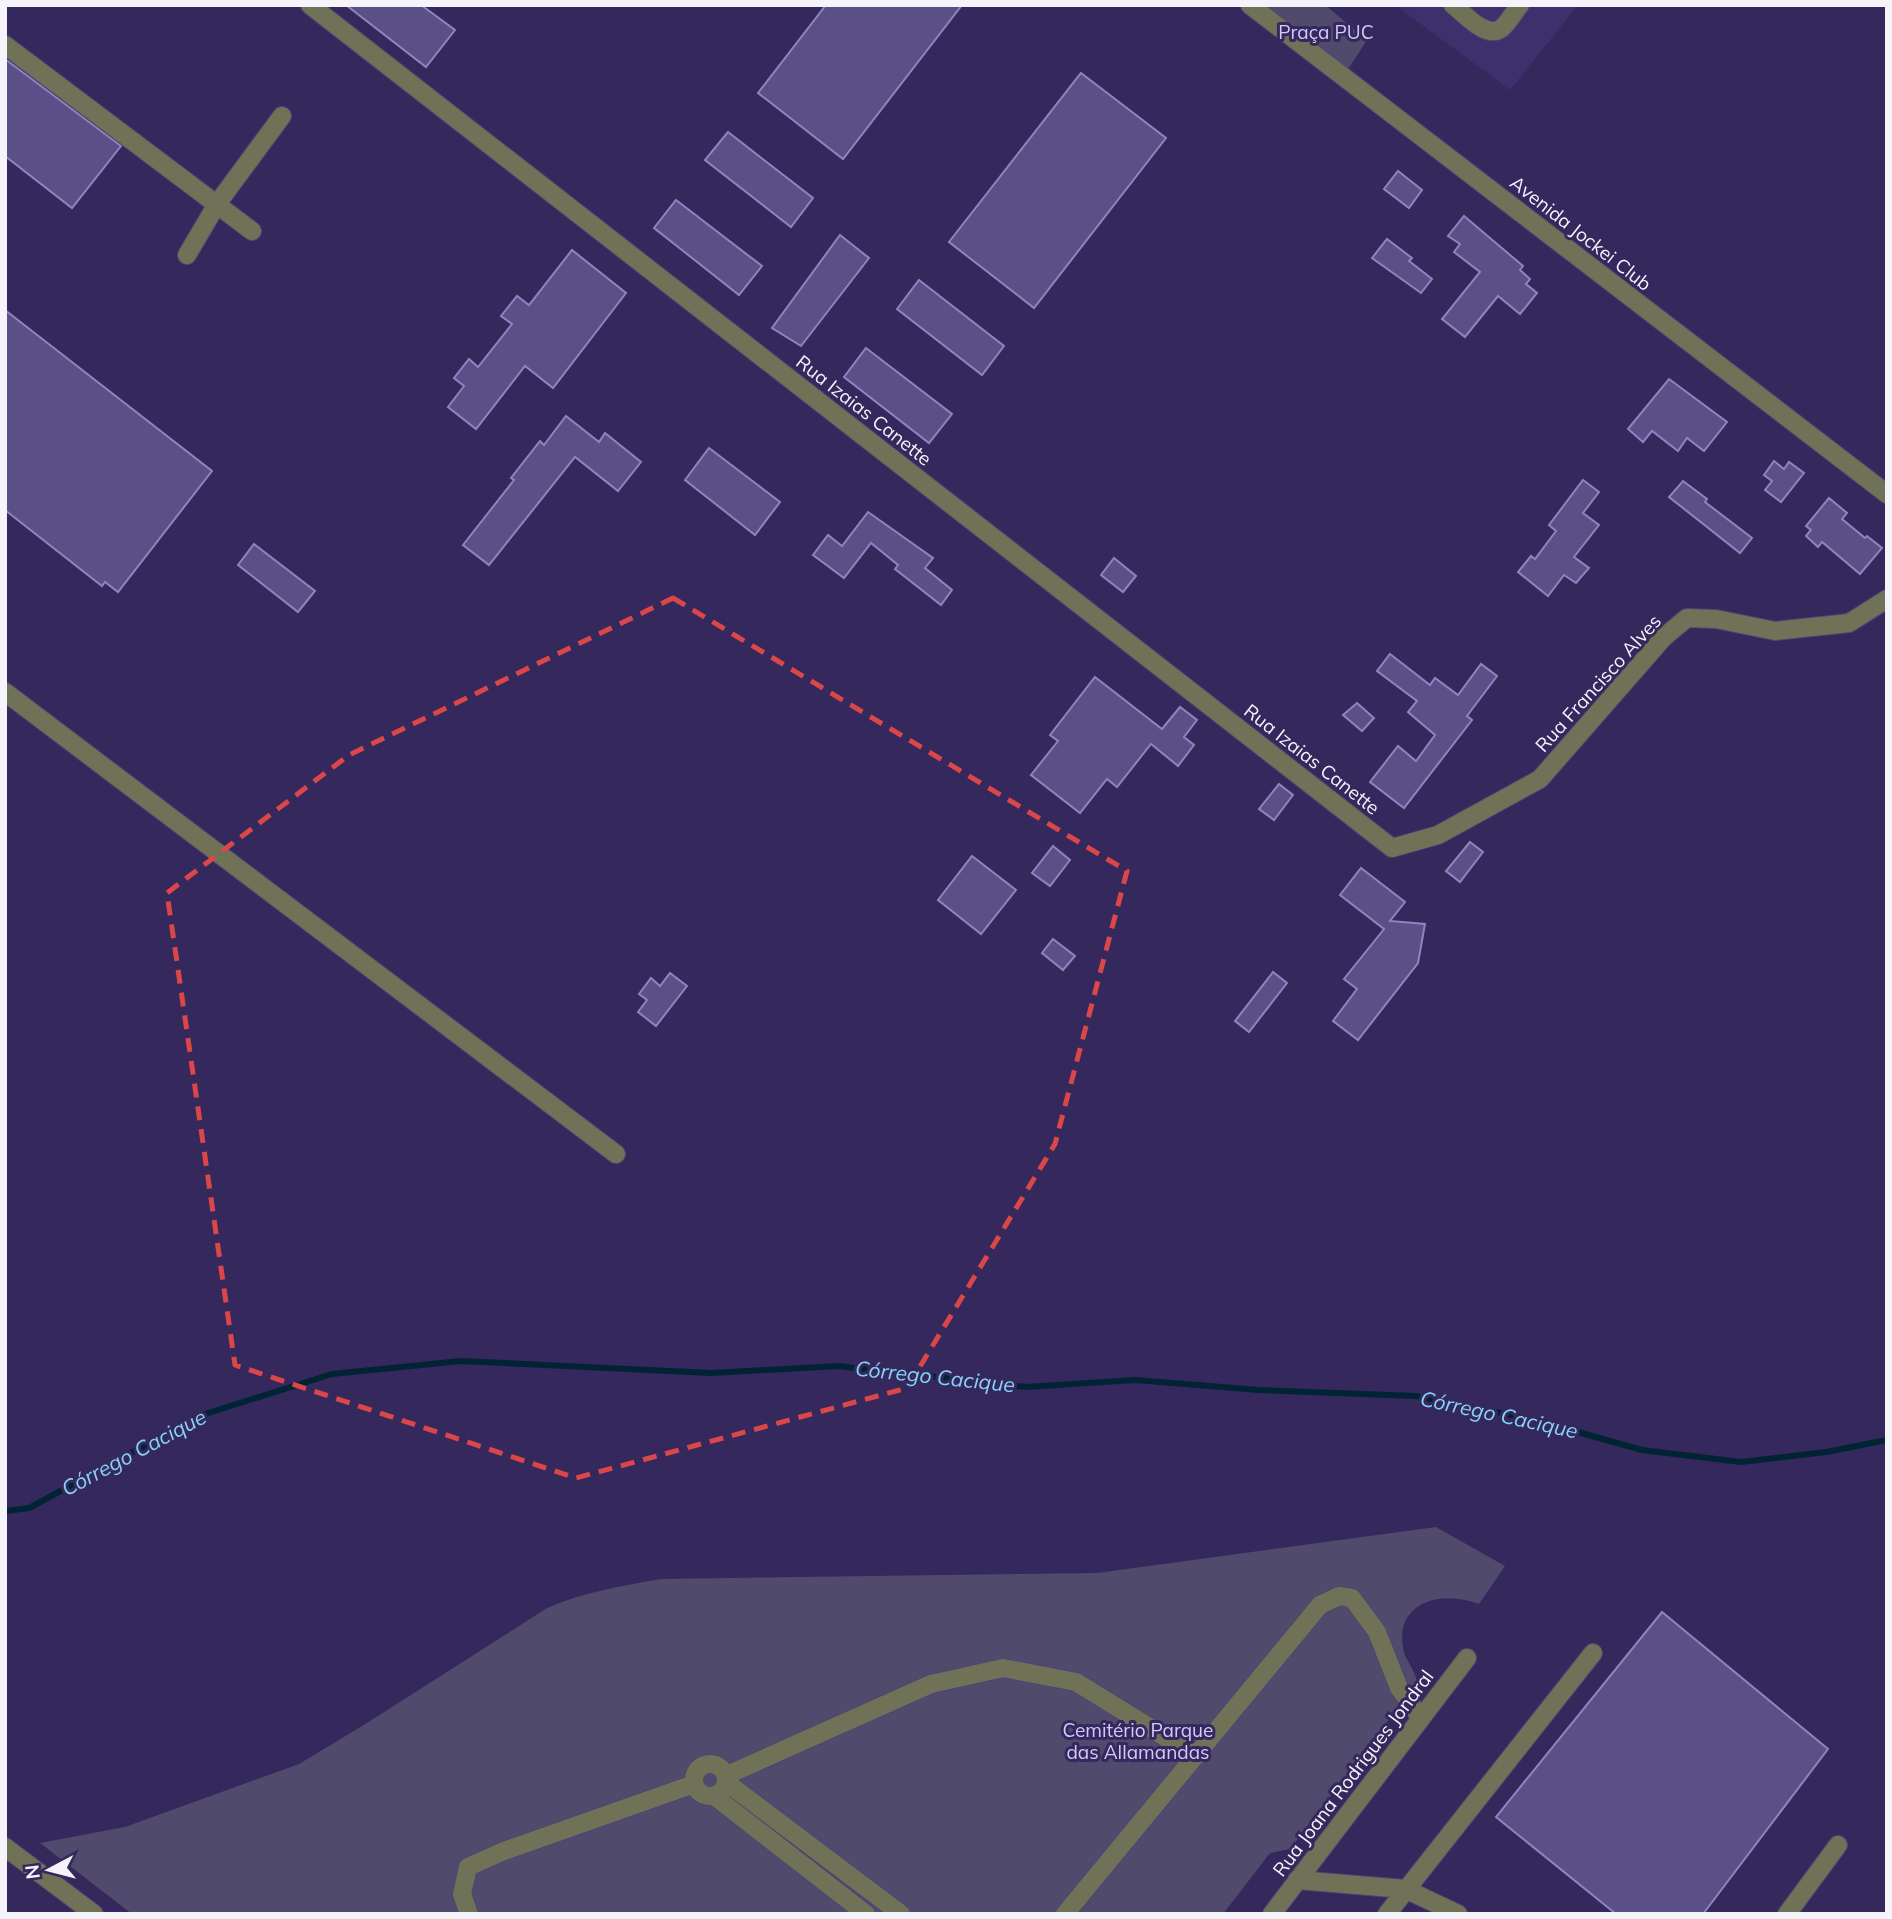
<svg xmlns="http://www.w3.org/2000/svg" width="1892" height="1919" font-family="Mulish,sans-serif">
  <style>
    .built { fill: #3e306c }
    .green { fill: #504a6d }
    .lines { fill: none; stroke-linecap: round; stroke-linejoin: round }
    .stream { stroke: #002433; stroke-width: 6 }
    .building { fill: #5a4f87; stroke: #8e84c0; stroke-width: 2 }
    .minor-casing { stroke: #504573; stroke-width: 20 }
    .minor { stroke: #707257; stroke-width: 18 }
    .marked { fill: none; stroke: #db4748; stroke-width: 5; stroke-dasharray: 14 9; stroke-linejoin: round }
    .labels { text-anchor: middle; stroke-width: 6; stroke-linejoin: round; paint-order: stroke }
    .park-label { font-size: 19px; fill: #d1cafb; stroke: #35285d }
    .street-label { font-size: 19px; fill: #f5f4fb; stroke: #35285d }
    .water-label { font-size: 21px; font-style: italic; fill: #88d1f7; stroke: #35285d }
  </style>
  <rect width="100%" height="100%" fill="#35285d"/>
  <path class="built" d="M 1395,5 L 1578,5 L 1510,90 Z"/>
  <g class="green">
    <path d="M 1259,5 L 1325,5 L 1367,40 L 1345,74 Z"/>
    <path d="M 1436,1527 L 1505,1566 L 1479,1604 C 1444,1590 1395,1600 1403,1648 C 1405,1661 1416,1670 1417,1683 L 1290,1849 L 1270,1853 L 1223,1914 L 132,1914 L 40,1843 L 125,1827 L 299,1764 L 367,1723 L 547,1608 C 583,1592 622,1586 661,1579 L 1097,1573 Z"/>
  </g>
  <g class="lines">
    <path class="stream" d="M 5,1511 L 29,1508 L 202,1415 L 332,1374 L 461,1361 L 711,1373 L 838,1366 L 1026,1387 L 1135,1380 L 1259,1390 L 1416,1396 L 1535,1420 L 1642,1450 L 1741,1462 L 1826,1452 L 1887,1440"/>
  </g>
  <g class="building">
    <path d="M 346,5 L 421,5 L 455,30 L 426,67 Z"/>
    <path d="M 826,5 L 962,5 L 843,159 L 758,93 Z"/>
    <path d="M 5,59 L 121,146 L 72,208 L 5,156 Z"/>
    <path d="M 1081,73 L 1166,138 L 1034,308 L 949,242 Z"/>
    <path d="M 728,132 L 813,198 L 791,227 L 705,160 Z"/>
    <path d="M 1398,171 L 1422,190 L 1409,208 L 1384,189 Z"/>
    <path d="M 676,200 L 762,266 L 739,295 L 654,228 Z"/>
    <path d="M 1464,216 L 1523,266 L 1520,270 L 1530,279 L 1526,284 L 1537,293 L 1520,314 L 1498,296 L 1465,337 L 1442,319 L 1480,272 L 1454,252 L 1460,244 L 1448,236 Z"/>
    <path d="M 840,235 L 869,258 L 801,346 L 772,328 Z"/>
    <path d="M 1387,239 L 1412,258 L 1409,261 L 1432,279 L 1421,293 L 1372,258 Z"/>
    <path d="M 572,250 L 626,293 L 553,388 L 525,366 L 476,429 L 448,407 L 464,386 L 454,378 L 469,359 L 478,367 L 512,324 L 501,316 L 517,296 L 529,305 Z"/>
    <path d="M 919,280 L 1004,346 L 982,375 L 897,309 Z"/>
    <path d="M 5,310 L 212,471 L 118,592 L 105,582 L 102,586 L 5,510 Z"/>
    <path d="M 866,348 L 952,414 L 929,443 L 844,377 Z"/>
    <path d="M 1669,379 L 1727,422 L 1704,451 L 1687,438 L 1678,451 L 1652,431 L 1643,442 L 1628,429 Z"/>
    <path d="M 566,416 L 599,442 L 605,433 L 641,462 L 618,491 L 575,457 L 489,565 L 463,545 L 514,480 L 511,478 L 540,441 L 544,445 Z"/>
    <path d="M 709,448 L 780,502 L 755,535 L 685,480 Z"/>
    <path d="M 1774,461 L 1784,469 L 1789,462 L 1804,473 L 1781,502 L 1765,490 L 1772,481 L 1764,475 Z"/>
    <path d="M 1583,480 L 1599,492 L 1583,513 L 1599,525 L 1574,557 L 1589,568 L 1576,583 L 1564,575 L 1548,596 L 1518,572 L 1531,556 L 1535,559 L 1556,531 L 1549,525 Z"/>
    <path d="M 1683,481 L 1707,499 L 1705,502 L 1752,538 L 1740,553 L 1669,497 Z"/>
    <path d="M 1829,498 L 1847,513 L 1842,519 L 1865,538 L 1867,536 L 1882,548 L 1860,574 L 1822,542 L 1818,547 L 1806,536 L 1811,530 L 1806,526 Z"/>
    <path d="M 868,512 L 933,558 L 925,568 L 952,590 L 941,605 L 895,569 L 898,565 L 871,543 L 844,578 L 813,555 L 828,535 L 842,546 Z"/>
    <path d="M 254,544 L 315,591 L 298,612 L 238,565 Z"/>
    <path d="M 1114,558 L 1136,576 L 1123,592 L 1101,575 Z"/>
    <path d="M 1390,654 L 1430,685 L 1435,678 L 1458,695 L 1481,664 L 1497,676 L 1467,716 L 1472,720 L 1404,808 L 1370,782 L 1398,746 L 1416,761 L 1435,735 L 1408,712 L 1417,701 L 1377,671 Z"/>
    <path d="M 1095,677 L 1162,729 L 1180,707 L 1197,720 L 1184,737 L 1194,745 L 1178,766 L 1151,744 L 1117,787 L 1107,779 L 1080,813 L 1031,775 L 1058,741 L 1050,735 Z"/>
    <path d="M 1357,703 L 1374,718 L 1362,731 L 1343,715 Z"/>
    <path d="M 1279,784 L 1293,795 L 1274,820 L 1259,809 Z"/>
    <path d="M 1470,842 L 1483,852 L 1460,882 L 1446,871 Z"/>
    <path d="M 1053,846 L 1070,860 L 1050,886 L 1032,873 Z"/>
    <path d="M 972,856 L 1016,890 L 981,934 L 938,900 Z"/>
    <path d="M 1361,868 L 1405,902 L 1390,921 L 1425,924 L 1418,963 L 1358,1040 L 1333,1021 L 1357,989 L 1344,979 L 1384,929 L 1340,895 Z"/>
    <path d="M 1053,939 L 1075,956 L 1063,970 L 1042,953 Z"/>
    <path d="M 1273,972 L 1287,983 L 1249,1032 L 1235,1021 Z"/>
    <path d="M 670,973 L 687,986 L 656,1026 L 638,1012 L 647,1000 L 639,994 L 651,978 L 660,986 Z"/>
    <path d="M 1662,1612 L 1828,1749 L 1703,1914 L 1616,1914 L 1496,1817 Z"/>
  </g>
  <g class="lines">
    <defs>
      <g id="minor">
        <path d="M 310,5 L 1392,848 L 1438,835 L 1540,779 L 1664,637 L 1687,618 L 1716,619 L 1775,631 L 1849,623 L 1887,599"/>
        <path d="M 1250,5 L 1887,494"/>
        <path d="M 1453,5 C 1465,14 1486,40 1502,28 C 1509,22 1514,12 1520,5"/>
        <path d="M 5,45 L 252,231"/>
        <path d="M 187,255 L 217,204 L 282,116"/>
        <path d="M 5,692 L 616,1154"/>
        <circle cx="710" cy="1780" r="16"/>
        <path d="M 725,1776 L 931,1684 L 1003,1668 L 1076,1682 L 1196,1756"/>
        <path d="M 726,1782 L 901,1914"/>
        <path d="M 714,1796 L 866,1914"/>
        <path d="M 5,1847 L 94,1914"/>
        <path d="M 1297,1880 L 1405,1889 L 1458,1914"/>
        <path d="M 469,1914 L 462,1894 L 468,1867 L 504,1851 L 694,1784"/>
        <path d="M 1065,1914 L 1320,1605 L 1339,1596 L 1352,1598 L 1377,1632 L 1399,1688 L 1421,1718"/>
        <path d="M 1272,1914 L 1467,1658"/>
        <path d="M 1387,1914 L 1593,1653"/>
        <path d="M 1787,1914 L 1838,1845"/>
      </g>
    </defs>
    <use href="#minor" class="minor-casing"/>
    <use href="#minor" class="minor"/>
  </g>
  <path class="marked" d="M 673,598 L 1127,871 L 1055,1144 L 907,1388 L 576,1478 L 235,1365 L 167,893 L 349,755 Z"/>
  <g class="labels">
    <g class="park-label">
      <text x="1326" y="39">Praça PUC</text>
      <text x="1138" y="1737">Cemitério Parque<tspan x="1138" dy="22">das Allamandas</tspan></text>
    </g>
    <g class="street-label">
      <text transform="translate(1581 233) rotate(38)" y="7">Avenida Jockei Club</text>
      <text transform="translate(864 410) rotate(38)" y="7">Rua Izaias Canette</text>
      <text transform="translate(1598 683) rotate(-48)" y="7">Rua Francisco Alves</text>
      <text transform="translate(1312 759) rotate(38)" y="7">Rua Izaias Canette</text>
      <text transform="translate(1353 1773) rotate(-53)" y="7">Rua Joana Rodrigues Jondral</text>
    </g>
    <g class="water-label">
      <text transform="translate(935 1377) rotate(6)" y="7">Córrego Cacique</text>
      <text transform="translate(1499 1415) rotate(12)" y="7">Córrego Cacique</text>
      <text transform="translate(134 1453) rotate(-28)" y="7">Córrego Cacique</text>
    </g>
  </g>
  <rect width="1892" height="1919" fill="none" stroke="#f5f4fb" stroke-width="14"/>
  <g transform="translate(49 1870) rotate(263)" stroke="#35285d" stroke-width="5" paint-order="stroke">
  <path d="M0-5L12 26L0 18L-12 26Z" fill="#f5f4fb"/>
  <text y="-10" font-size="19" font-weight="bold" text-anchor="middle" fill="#f5f4fb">N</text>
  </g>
</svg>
